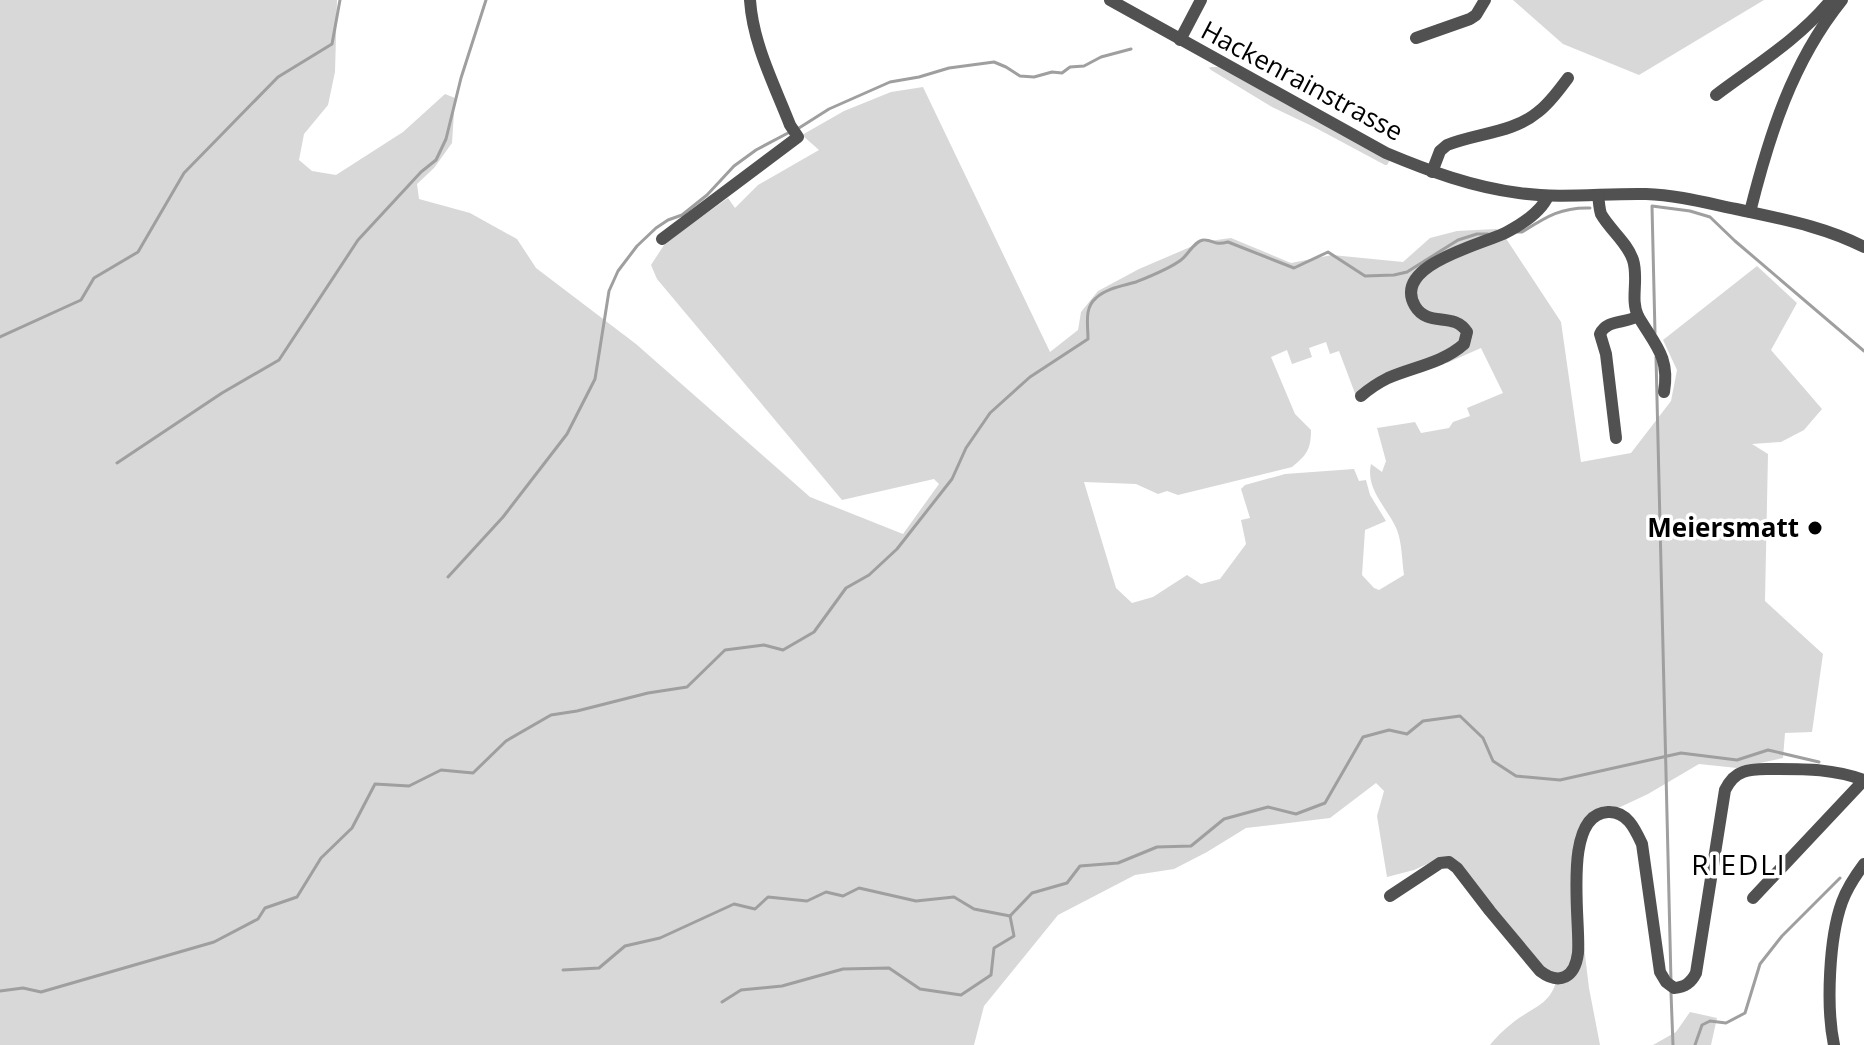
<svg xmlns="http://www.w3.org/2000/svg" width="1864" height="1045" font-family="'Open Sans',sans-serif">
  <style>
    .green { fill: #d8d8d8 }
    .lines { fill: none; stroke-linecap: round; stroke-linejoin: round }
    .stream { stroke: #9f9f9f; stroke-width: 3 }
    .street { stroke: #515151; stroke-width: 12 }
    .poi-dot { fill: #000; stroke: #fff; stroke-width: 3 }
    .labels { text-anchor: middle; stroke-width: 7; stroke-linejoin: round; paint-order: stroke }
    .street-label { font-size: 26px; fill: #000; stroke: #fff }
    .poi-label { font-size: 26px; font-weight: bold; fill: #000; stroke: #fff; text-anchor: end }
    .neighbourhood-label { font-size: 28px; letter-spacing: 2px; fill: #000; stroke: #fff }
  </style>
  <rect width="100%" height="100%" fill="#fff"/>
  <g class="green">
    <path d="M 0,0 L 337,0 L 335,72 L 328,105 L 304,134 L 299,160 L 312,171 L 336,175 L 403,132 L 445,94 L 455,98 L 452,143 L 434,168 L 417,184 L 419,199 L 470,213 L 517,239 L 536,268 L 636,344 L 810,497 L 903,534 L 939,484 L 934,479 L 842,500 L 657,279 L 651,265 L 666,242 L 728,198 L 735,208 L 758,185 L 819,150 L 802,135 L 844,111 L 891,92 L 923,87 L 1050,352 L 1078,330 L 1081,312 L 1098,291 L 1139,269 L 1202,242 L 1231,238 L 1291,263 L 1332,255 L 1403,262 L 1430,238 L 1457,231 L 1496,229 L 1501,232 C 1493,237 1486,238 1478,241 C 1454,248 1409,268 1410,296 C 1411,336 1468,309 1463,340 L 1450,351 L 1382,378 L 1373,383 L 1356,396 L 1339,351 L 1330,354 L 1326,342 L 1309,348 L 1312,357 L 1292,364 L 1287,350 L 1271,357 L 1295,414 L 1311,430 C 1311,449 1307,455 1292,467 L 1178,495 L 1167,491 L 1158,494 L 1136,484 L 1084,482 L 1116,588 L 1132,603 L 1153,597 L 1187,575 L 1201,584 L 1220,579 L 1246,544 L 1241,520 L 1250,518 L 1241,489 L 1245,485 L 1285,474 L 1354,469 L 1359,481 L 1366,480 L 1370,495 L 1386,521 L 1365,530 L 1362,575 L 1374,588 L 1379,590 L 1404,575 C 1402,561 1402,543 1397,530 C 1388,508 1365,490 1371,464 L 1382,472 L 1386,461 L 1377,428 L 1415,422 L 1421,433 L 1449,428 L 1453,422 L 1470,416 L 1467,408 L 1503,393 L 1481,348 L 1447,363 L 1445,360 C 1459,354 1486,333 1461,320 C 1446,312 1417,321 1415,296 C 1413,264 1481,247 1505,237 L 1561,322 L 1581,462 L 1631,453 L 1671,401 L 1677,370 L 1663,340 L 1757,266 L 1797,303 L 1771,350 L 1822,409 L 1804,430 L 1781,442 L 1752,444 L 1768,454 L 1765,601 L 1823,654 L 1812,732 L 1785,733 L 1783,758 L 1737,768 L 1699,764 L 1648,794 L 1616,809 L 1605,808 L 1592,813 C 1571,838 1571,884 1573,916 C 1575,930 1578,946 1574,960 C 1572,969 1567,974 1558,976 L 1544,971 L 1483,898 L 1458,862 C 1443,853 1429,864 1414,870 C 1405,872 1396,875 1387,877 L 1377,816 L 1384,791 L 1376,783 L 1330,818 L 1246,828 L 1207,852 L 1174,869 L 1135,875 L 1058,915 L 984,1006 L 974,1045 L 0,1045 Z"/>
    <path d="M 1513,0 L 1764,0 L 1639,75 L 1563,44 Z"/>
    <path d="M 1211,67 L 1218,67 L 1390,160 L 1387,165 L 1385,165 L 1314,127 L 1272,107 L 1211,70 L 1209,68 Z"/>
    <path d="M 1582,930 L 1589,988 L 1600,1045 L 1490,1045 C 1497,1036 1509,1025 1519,1018 C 1535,1007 1550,1003 1556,982 L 1564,982 Z"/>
    <path d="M 1690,1012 L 1717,1018 L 1711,1045 L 1653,1045 L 1676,1032 Z"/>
  </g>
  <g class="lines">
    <g class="stream">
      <path d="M 799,128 L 829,109 L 890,82 L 919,77 L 949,68 L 994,62 L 1006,67 L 1020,76 L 1034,77 L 1052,72 L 1062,73 L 1070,67 L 1084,66 L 1101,57 L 1131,49"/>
      <path d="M 1518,232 L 1522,232 C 1546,217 1561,207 1590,208"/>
      <path d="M 1655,333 L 1652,206 L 1690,211 L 1710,217 L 1735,241 L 1864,351"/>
      <path d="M 0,337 L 81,300 L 94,278 L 138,252 L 184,173 L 278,77 L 332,44 L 340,0"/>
      <path d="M 1656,357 L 1671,981"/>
      <path d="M 117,463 L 222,393 L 279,360 L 358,240 L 421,172 L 436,160 L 446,139 L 461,78 L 486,0"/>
      <path d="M 448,577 L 503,517 L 567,434 L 595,379 L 609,291 L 618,271 L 637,246 L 656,228 L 668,220 L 682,215 L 707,195 L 734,166 L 756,150 L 788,133"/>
      <path d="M 1010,916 L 1032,893 L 1067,883 L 1080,866 L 1118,863 L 1157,847 L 1191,846 L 1224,819 L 1268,807 L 1296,814 L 1325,803 L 1363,737 L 1389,730 L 1407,734 L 1423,721 L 1460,716 L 1483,738 L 1493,761 L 1516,776 L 1560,780 L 1681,753 L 1737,760 L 1768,750 L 1819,762"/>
      <path d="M 563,970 L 599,968 L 625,946 L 660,938 L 734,904 L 755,909 L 768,897 L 807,901 L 826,892 L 843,896 L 859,888 L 916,901 L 954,897 L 974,909 L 1010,916"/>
      <path d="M 0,991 L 23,988 L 41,992 L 214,942 L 258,919 L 265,908 L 297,897 L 321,858 L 352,828 L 375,784 L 409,786 L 441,770 L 473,773 L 506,741 L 551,715 L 577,711 L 648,693 L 687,687 L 725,650 L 764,645 L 783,650 L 814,632 L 846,588 L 869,575 L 897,549 L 952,479 L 966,448 L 990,413 L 1030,377 L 1088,339 C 1088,324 1084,308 1096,298 C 1107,288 1123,286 1136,282 C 1151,276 1169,269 1181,260 C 1188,255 1195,240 1204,240 C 1215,240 1213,246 1228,242 L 1294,268 L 1328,252 L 1365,276 L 1394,275 L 1407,272 L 1458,240 L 1477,234 L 1488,234"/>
      <path d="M 1671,993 L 1673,1045"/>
      <path d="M 722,1002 L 741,990 L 782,986 L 843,969 L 889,968 L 920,989 L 961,995 L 991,975 L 994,948 L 1014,936 L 1010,916"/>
      <path d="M 1695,1045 L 1702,1025 L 1710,1021 L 1726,1023 L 1745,1013 L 1760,964 L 1782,936 L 1840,878"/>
    </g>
    <g class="street">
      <path d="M 1110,0 L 1386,153 C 1429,171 1472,187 1519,193 C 1561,199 1604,193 1646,194 C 1677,195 1707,203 1736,209 C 1781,219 1823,226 1864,247"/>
      <path d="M 1416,38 L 1470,19 L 1476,15 L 1485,0"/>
      <path d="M 1180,40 L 1201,0"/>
      <path d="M 1716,95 C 1756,65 1799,39 1831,0"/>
      <path d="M 1432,172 L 1440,151 L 1447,145 C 1477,133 1513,133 1538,112 C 1550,103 1559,90 1568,78"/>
      <path d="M 1598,195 C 1599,201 1599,208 1601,214 C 1610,230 1627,242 1633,260 C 1639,279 1630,299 1638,316"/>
      <path d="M 1750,212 C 1769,136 1792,62 1842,0"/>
      <path d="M 662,239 L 798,137 L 790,125 C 774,84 753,44 750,0"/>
      <path d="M 1361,396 C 1369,389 1378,383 1388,378 C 1413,367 1443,363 1464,344 L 1467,332 C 1454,311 1428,328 1415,306 C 1391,264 1485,244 1507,232 C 1522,224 1541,212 1548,196"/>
      <path d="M 1616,438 L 1606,354 L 1600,334 C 1607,319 1625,324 1638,316 C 1655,345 1670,357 1664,392"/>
      <path d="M 1390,896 L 1440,863 L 1449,862 L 1457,868 L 1490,911 L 1540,971 C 1560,986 1575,977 1578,953 C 1581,923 1561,814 1608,812 C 1627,811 1635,829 1642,844 L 1660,972 L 1666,982 L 1674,988 C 1685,987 1691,983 1696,973 L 1725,790 C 1729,782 1734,775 1743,772 C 1752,768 1765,769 1775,769 C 1808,769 1833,769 1864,780"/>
      <path d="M 1753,898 L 1864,780"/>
      <path d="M 1834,1045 C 1826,1007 1829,938 1842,902 C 1847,888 1855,876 1864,864"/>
    </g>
  </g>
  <circle class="poi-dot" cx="1815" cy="528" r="8"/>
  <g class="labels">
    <g class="street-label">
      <text transform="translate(1302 81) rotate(28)" y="9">Hackenrainstrasse</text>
    </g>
    <g class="poi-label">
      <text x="1799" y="537">Meiersmatt</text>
    </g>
    <g class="neighbourhood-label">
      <text x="1739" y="875">RIEDLI</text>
    </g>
  </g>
</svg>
